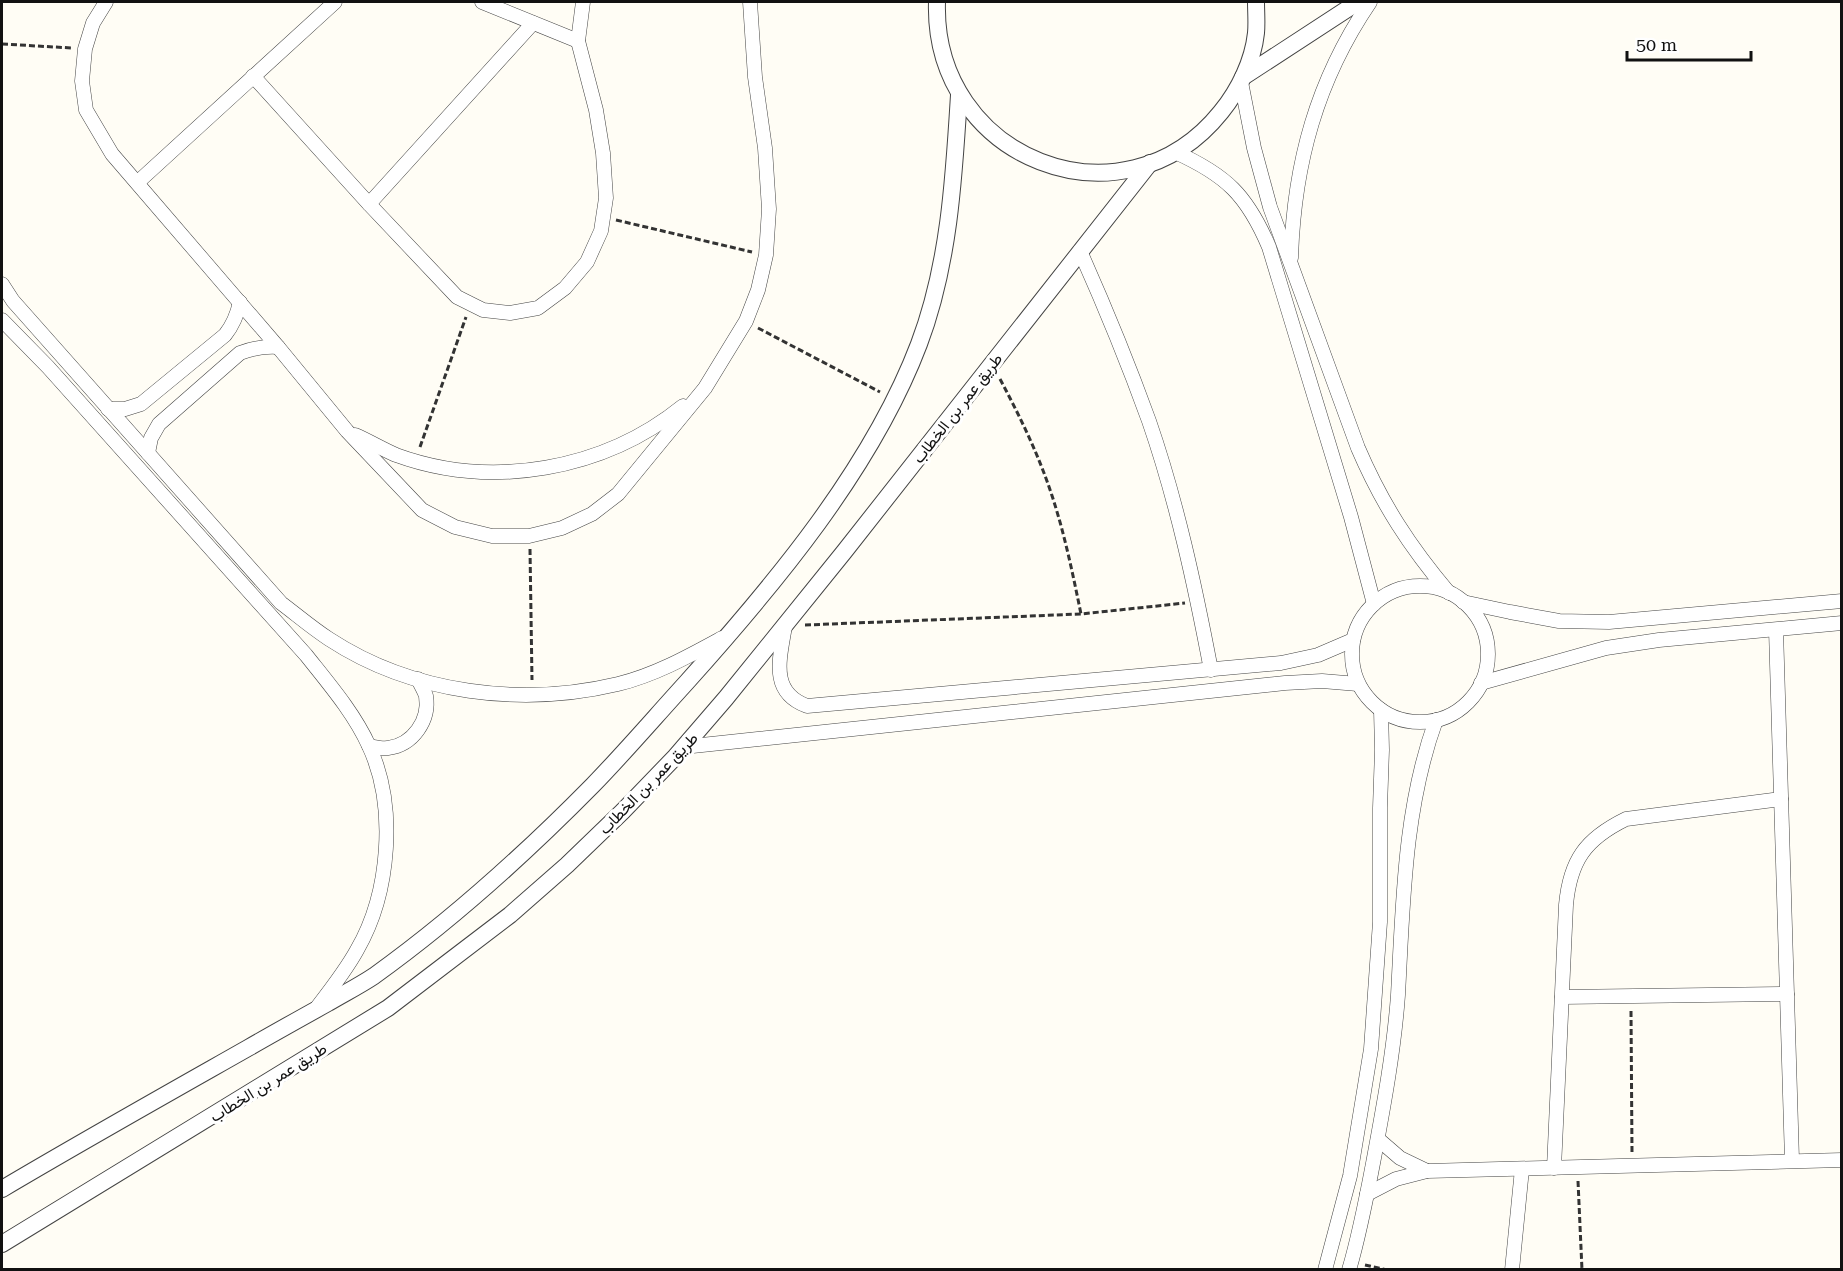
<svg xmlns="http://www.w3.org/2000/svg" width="1843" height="1271" font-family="'Roboto Serif',Vazirmatn,serif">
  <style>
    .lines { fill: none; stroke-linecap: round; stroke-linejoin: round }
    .minor-casing { stroke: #444; stroke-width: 15 }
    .tertiary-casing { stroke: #444; stroke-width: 18 }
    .path { stroke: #333; stroke-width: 3; stroke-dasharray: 6 3; stroke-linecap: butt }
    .minor { stroke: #fff; stroke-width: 14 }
    .tertiary { stroke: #fff; stroke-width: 16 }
    .labels { text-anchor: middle; stroke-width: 6; stroke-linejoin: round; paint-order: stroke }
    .street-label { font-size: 16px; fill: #111; stroke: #fff }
  </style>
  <rect width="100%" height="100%" fill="#fffdf5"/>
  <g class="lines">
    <defs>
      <g id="minor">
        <path d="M 106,2 L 93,23 L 85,49 L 82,81 L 86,110 L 112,154 L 278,347 L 347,431 L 422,510 L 455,527 L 492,536 L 529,536 L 562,528 L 592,514 L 618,494 L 705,388 L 746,321 L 758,290 L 766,255 L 769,209 L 765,148 L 755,77 L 750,2"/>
        <path d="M 482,2 L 578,41"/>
        <path d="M 253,76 L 369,204 L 457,297 L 483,310 L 510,313 L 538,308 L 565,288 L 587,262 L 601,231 L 606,198 L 603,153 L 596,110 L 578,41 L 583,2"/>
        <path d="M 1241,82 L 1254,148 L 1270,207 L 1358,448 C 1382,504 1410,547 1449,593"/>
        <path d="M 1175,152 C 1226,175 1247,195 1269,247 L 1351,517 L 1374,604"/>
        <path d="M 138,182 L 335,2"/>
        <path d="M 369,204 L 533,23"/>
        <path d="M 1080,251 C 1105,307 1128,363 1149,421 C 1177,502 1195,586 1211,670"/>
        <path d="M 1291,258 C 1294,163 1317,80 1370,2"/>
        <path d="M 2,284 L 13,301 L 281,603 C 297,615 312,628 329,639 C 413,694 522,707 618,684 C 655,675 689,656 722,638"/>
        <path d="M 2,320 L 48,367 L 306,655 C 329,684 354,713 369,746 C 397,806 390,893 357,950 C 346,970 332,988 318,1006"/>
        <path d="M 108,409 L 125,409 L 141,404 L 225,335 C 233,325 237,316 240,302"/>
        <path d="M 355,435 C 369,441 382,449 396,455 C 492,490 604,470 683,406"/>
        <path d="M 148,453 L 151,438 L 159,424 L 240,353 C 253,348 263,346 278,347"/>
        <circle cx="1420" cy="654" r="68"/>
        <path d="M 1463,602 L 1510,612 L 1559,621 L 1609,622 L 1842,601"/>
        <path d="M 785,626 C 780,658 769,692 807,706 L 1281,663 L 1318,655 L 1353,640"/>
        <path d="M 1776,630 L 1792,1160"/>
        <path d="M 1481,683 L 1606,648 L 1659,640 L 1842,623"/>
        <path d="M 369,746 C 375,747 382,749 388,748 C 413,745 430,720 426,696 C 424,690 420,684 418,679"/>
        <path d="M 683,747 L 1285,683 L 1322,681 L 1358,684"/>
        <path d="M 1562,997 L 1787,994"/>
        <path d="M 1378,1139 L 1400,1158 L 1427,1171"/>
        <path d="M 1554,1168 L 1566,905 C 1570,861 1585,839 1626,819 L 1781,799"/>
        <path d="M 1367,1194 L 1396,1179 L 1427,1171 L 1842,1160"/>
        <path d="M 1325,1270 L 1350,1176 L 1371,1049 L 1380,922 L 1380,808 L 1382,750 L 1381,710"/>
        <path d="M 1349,1270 C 1360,1233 1367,1195 1374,1158 C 1384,1104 1394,1050 1398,995 C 1403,903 1404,808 1436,720"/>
        <path d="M 1512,1270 L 1522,1169"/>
      </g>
      <g id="tertiary">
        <path d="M 937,2 C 932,159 1123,234 1221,112 C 1239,90 1253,61 1256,33 C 1257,23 1256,12 1256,2"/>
        <path d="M 1243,77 L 1358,2"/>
        <path d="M 2,1189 C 83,1141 165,1095 248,1048 C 274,1033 301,1018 328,1003 C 343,994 359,986 374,976 C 452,920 526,853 593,785 C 625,752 655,717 686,683 C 774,585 872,468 919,344 C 949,265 954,178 959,95"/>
        <path d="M 2,1244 L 388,1008 L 510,915 L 567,865 L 623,811 L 676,756 L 726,698 L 844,552 L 1150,163"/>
      </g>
    </defs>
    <use href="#minor" class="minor-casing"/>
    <use href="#tertiary" class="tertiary-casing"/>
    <g class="path">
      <path d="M 2,44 L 72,48"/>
      <path d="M 616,220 L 752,252"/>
      <path d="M 758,328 L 880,392"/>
      <path d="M 1000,379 C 1018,413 1035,447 1048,484 C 1063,526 1072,570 1081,614"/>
      <path d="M 420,447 L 466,317"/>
      <path d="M 530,549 L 532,680"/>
      <path d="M 805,625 L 1081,614 L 1185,603"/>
      <path d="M 1631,1011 L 1632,1152"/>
      <path d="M 1578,1181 L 1582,1270"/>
      <path d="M 1365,1265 L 1387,1270"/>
    </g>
    <use href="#minor" class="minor"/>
    <use href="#tertiary" class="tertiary"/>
  </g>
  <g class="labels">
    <g class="street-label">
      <text transform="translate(957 408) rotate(-52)" y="6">طريق عمر بن الخطاب</text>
      <text transform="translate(648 783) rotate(-46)" y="6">طريق عمر بن الخطاب</text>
      <text transform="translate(268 1082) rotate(-32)" y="6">طريق عمر بن الخطاب</text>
    </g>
  </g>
  <rect width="1843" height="1271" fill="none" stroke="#111111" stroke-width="6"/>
  <path d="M1627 51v9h124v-9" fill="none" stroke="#111111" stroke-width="3"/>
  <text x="1636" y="51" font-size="18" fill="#111111" stroke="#ffffff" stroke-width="4.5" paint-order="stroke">50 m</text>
</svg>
